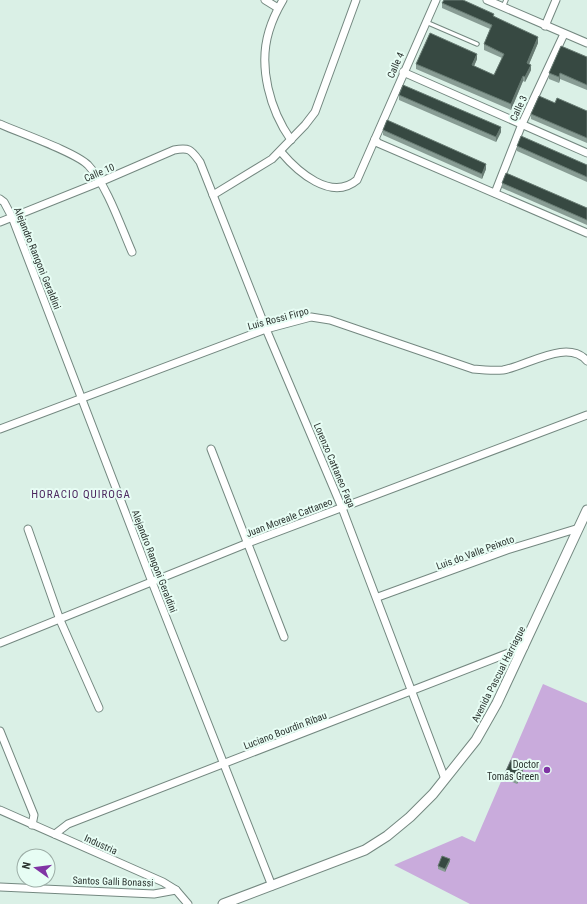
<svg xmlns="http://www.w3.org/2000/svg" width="587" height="904" font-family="'Roboto Condensed',sans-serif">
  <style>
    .green { fill: #c9abdc }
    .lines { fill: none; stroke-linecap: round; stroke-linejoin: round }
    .service-casing { stroke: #748880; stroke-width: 5.5 }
    .minor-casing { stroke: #748880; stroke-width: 9 }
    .tertiary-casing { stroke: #748880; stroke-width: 11 }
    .service { stroke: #fff; stroke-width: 3.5 }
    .minor { stroke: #fff; stroke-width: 7 }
    .tertiary { stroke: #fff; stroke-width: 9 }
    .wall { fill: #889c94 }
    .shaded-wall { fill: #687b73 }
    .building { fill: #374942; stroke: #687b73 }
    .poi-dot { fill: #8034a5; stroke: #e7fdf4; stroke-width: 1.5 }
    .labels { text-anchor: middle; stroke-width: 4; stroke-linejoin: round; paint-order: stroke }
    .street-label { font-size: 10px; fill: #2c3430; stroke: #e7fdf4 }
    .poi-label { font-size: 10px; fill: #2c3430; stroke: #e7fdf4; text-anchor: end }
    .neighbourhood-label { font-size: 11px; letter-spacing: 1px; fill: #4d2860; stroke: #e7fdf4 }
  </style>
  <rect width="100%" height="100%" fill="#daf0e6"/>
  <path class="green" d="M 543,684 L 587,703 L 587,904 L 470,904 L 394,865 L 462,836 L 475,842 Z"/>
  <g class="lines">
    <defs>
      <g id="service">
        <path d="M 503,7 L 506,0"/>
        <path d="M 426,22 L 477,44"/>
      </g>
      <g id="minor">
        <path d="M 265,0 L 278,8"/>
        <path d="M 283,0 C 277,10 272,21 269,31 C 258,67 270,110 291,140"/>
        <path d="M 487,0 L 587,43"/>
        <path d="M 545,26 L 556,0"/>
        <path d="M 403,72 L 587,153"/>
        <path d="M 0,124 C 20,133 75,152 88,165 C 107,185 121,227 132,252"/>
        <path d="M 375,139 L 378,143 L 587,233"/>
        <path d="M 281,152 C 297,171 331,202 357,180 L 436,0"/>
        <path d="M 495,193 L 522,124 L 564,34"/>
        <path d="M 213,195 L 272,159 L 305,125 L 315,112 L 356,0"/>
        <path d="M 0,199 L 4,202 L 12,217 L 152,582 L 272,886"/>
        <path d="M 0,222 L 100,182 L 174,150 C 190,147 191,150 200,162 L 266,329 L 342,508 L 445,779"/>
        <path d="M 0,429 L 266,329 L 311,317 L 330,320 L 473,369 C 483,370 493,371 503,370 C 527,366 568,338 587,361"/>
        <path d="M 211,449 L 284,637"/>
        <path d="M 28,529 L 60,620 L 99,708"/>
        <path d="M 378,597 L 507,550 L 579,528"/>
        <path d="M 0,643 L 248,543 L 587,415"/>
        <path d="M 0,731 L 34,815 L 32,825"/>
        <path d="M 0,810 L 163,882 L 176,890 L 188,904"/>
        <path d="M 55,834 L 68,824 L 524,647"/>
        <path d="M 0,887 L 154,894 L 176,890"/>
      </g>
      <path id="tertiary" d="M 223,904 L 365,850 L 387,836 L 410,817 L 433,794 L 476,740 L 497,703 L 587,510"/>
    </defs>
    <use href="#service" class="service-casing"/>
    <use href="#minor" class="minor-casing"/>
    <use href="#tertiary" class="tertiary-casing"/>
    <use href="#service" class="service"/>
    <use href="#minor" class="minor"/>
    <use href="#tertiary" class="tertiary"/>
  </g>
  <g class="wall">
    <path d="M 442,3 L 494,16 L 538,43 L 529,64 L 531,70 L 525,82 L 523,81 L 511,110 L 416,69 L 416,64 L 477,59 L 474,66 L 494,75 L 502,58 L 484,50 L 484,44 L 490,29 L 442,8 Z"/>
    <path d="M 587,57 L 587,90 L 560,79 L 559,83 L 549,79 L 549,73 Z"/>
    <path d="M 399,95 L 501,132 L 496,142 L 399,100 Z"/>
    <path d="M 587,111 L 587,143 L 531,119 L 531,114 Z"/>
    <path d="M 383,130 L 486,169 L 482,179 L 383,135 Z"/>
    <path d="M 517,146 L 587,165 L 587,182 L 517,151 Z"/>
    <path d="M 502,183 L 587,208 L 587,225 L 502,188 Z"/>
    <path d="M 523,771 L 517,784 L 505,779 L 505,773 Z"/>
    <path d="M 450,861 L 445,872 L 438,869 L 438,866 Z"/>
  </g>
  <g class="shaded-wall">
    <path d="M 538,37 L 538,43 L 527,69 L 527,63 Z"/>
    <path d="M 477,54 L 477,59 L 472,71 L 472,65 Z"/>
    <path d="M 531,65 L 531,70 L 525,82 L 525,77 Z"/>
    <path d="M 560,73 L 560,79 L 559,83 L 559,77 Z"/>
    <path d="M 523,76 L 523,81 L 511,110 L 511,104 Z"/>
    <path d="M 501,127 L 501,132 L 496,142 L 496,137 Z"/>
    <path d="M 486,164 L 486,169 L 482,179 L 482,174 Z"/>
    <path d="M 523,765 L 523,771 L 517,784 L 517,778 Z"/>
    <path d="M 450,859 L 450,861 L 445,872 L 445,869 Z"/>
  </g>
  <g class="building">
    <path d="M 444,0 L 463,0 L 494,14 L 493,16 L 538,37 L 527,63 L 531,65 L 525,77 L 523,76 L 511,104 L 416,64 L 430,33 L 477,54 L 472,65 L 494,75 L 504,54 L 484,44 L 492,25 L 442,3 Z"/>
    <path d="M 561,46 L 587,57 L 587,85 L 560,73 L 559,77 L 549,73 Z"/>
    <path d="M 403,85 L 501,127 L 496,137 L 399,95 Z"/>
    <path d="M 539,96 L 555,103 L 557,98 L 587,111 L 587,138 L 531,114 Z"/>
    <path d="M 387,120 L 486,164 L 482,174 L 383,130 Z"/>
    <path d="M 521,136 L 587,165 L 587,177 L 517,146 Z"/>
    <path d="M 506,173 L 587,208 L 587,220 L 502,183 Z"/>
    <path d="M 511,760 L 523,765 L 517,778 L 505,773 Z"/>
    <path d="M 442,856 L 450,859 L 445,869 L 438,866 Z"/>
  </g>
  <circle class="poi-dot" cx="547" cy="770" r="4"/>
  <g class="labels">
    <g class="street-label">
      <text transform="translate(395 65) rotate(-66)" y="4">Calle 4</text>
      <text transform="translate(518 108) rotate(-65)" y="4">Calle 3</text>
      <text transform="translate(99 172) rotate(-23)" y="4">Calle 10</text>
      <text transform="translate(38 258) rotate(68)" y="4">Alejandro Rangoni Geraldini</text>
      <text transform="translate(278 318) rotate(-15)" y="4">Luis Rossi Firpo</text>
      <text transform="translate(335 465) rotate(67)" y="4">Lorenzo Cattaneo Faga</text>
      <text transform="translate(289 517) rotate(-21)" y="4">Juan Moreale Cattaneo</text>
      <text transform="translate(475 552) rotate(-20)" y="4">Luis do Valle Peixoto</text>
      <text transform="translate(155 561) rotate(69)" y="4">Alejandro Rangoni Geraldini</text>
      <text transform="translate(498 674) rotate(-63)" y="4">Avenida Pascual Harriague</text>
      <text transform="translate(285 730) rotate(-21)" y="4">Luciano Bourdin Ribau</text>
      <text transform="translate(101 844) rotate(24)" y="4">Industria</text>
      <text transform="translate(113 881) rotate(2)" y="4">Santos Galli Bonassi</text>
    </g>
    <g class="poi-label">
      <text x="539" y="768">Doctor<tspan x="539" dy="12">Tomás Green</tspan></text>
    </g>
    <g class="neighbourhood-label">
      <text x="81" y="498">HORACIO QUIROGA</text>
    </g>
  </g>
  <g transform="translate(36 868) rotate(284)"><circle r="19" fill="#e7fdf4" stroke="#9cada6"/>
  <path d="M0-3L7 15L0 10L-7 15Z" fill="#8034a5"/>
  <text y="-6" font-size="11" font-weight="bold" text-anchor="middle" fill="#2c3430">N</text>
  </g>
</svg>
